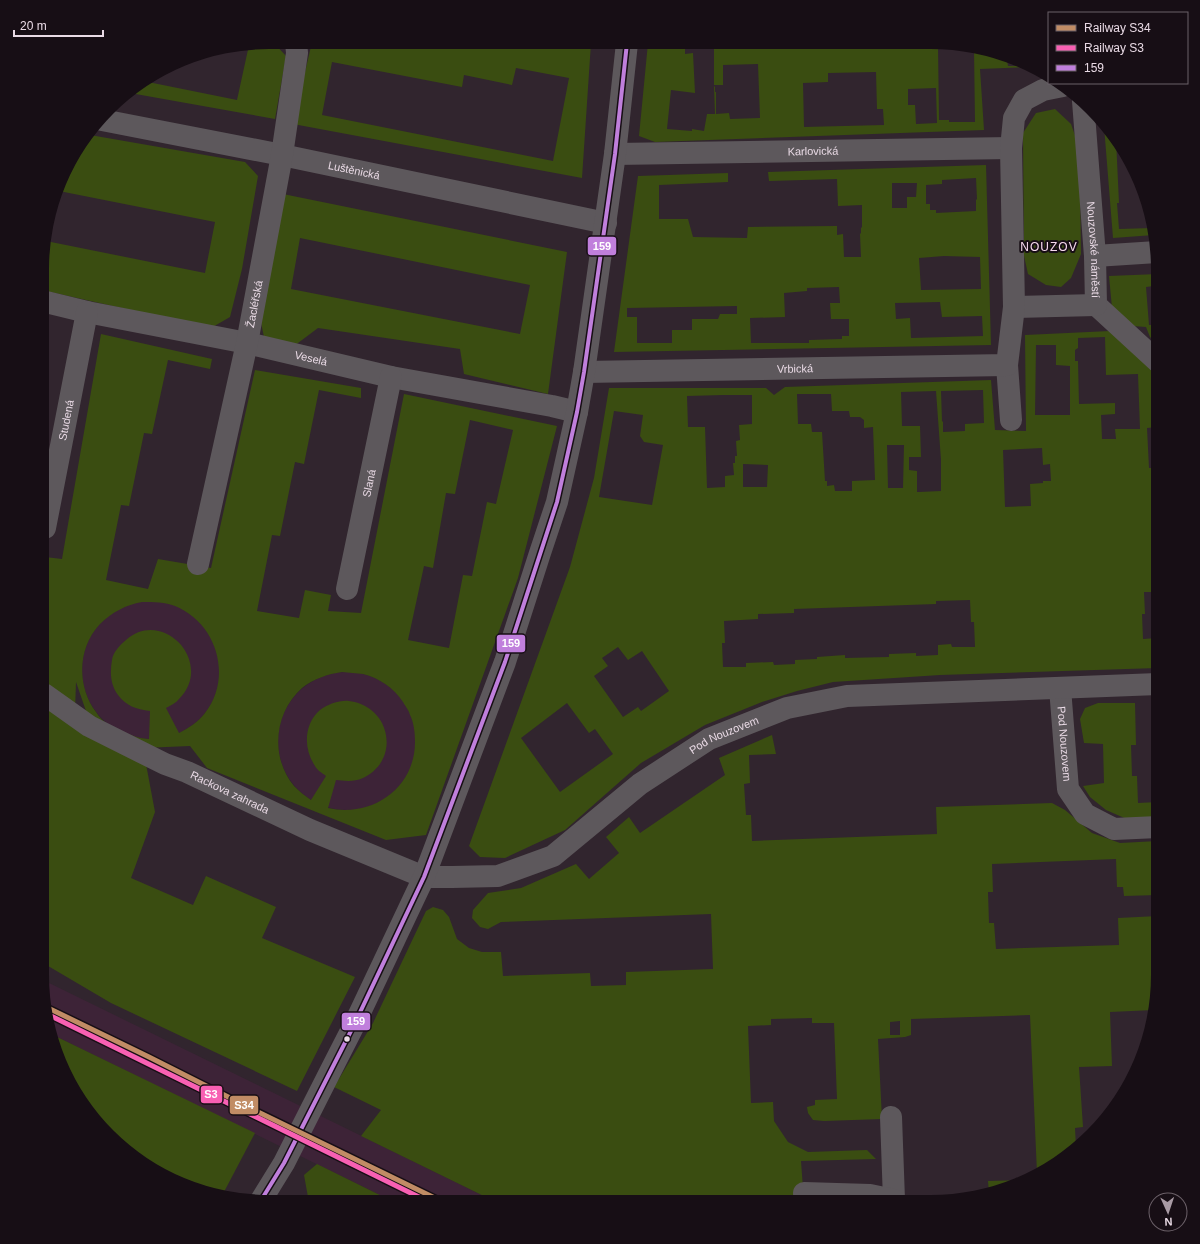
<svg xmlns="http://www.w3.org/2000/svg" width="1200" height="1244" font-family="Helvetica,sans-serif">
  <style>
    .built { fill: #3d2337 }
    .green { fill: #3a4d11; fill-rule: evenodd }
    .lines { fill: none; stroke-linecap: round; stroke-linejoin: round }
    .minor { stroke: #5d585c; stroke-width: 22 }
    .bus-1-casing { stroke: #170e15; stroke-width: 7 }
    .bus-1 { stroke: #c07fdc; stroke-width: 4 }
    .rail-1-casing { stroke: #170e15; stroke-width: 8 }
    .rail-2-casing { stroke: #170e15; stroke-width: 8 }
    .rail-1 { stroke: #c18c65; stroke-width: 5 }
    .rail-2 { stroke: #f860b3; stroke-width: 5 }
    .bus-dot { fill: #e9dae5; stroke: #170e15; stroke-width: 1.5 }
    .labels { text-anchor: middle; stroke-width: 4; stroke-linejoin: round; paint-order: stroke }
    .street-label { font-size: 11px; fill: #e9dae5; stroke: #170e15 }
    .neighbourhood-label { font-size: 12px; letter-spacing: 1px; fill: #f7d9ee; stroke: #170e15 }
    .line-badge { stroke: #170e15; stroke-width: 1.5 }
    .badge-label { font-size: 11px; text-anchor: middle; font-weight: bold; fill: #fff }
  </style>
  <rect width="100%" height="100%" fill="#31252e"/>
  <g class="built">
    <circle cx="151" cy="670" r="69"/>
    <circle cx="347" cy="741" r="69"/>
    <path d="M 43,980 L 233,1073 L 496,1202 L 394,1202 L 341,1176 L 51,1034 L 42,989 Z"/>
  </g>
  <g class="green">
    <path d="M 269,42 L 273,42 L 286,56 L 275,119 L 130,93 L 148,82 L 237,100 L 249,45 Z"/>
    <path d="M 312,42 L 591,43 L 582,178 L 293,124 ZM 332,62 L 462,87 L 464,75 L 512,85 L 516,68 L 569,78 L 553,161 L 322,115 Z"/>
    <path d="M 648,43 L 685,43 L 685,54 L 693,53 L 695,93 L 671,90 L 667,129 L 692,131 L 692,129 L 704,131 L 707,114 L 715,114 L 714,87 L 715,86 L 715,92 L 716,92 L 716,114 L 729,113 L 730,119 L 760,118 L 758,64 L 723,65 L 723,85 L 714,85 L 714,43 L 938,44 L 939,120 L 949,120 L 949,122 L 975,122 L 974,49 L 1007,60 L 1008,66 L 1024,66 L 1027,67 L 980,69 L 984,130 L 655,142 L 639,136 ZM 876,72 L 877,109 L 883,109 L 884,125 L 804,127 L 803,83 L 828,82 L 828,73 ZM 936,88 L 937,123 L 916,124 L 915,105 L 908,105 L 908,89 Z"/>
    <path d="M 1055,109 L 1071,124 L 1078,144 L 1080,185 L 1081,254 L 1071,278 L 1061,287 L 1046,285 L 1028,274 L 1024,256 L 1023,133 L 1036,113 Z"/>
    <path d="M 1104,126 L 1116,139 L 1119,203 L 1117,203 L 1119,229 L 1152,228 L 1154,235 L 1113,238 Z"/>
    <path d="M 90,135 L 245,162 L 258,176 L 242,269 L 230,317 L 211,328 L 46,291 L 46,241 L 205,273 L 215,222 L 59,191 L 72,156 Z"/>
    <path d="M 986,165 L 991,345 L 614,352 L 638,176 L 728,173 L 728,182 L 659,185 L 659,219 L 688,219 L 693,237 L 747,238 L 748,227 L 837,226 L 837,235 L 843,234 L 844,257 L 861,257 L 860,234 L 861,233 L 861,228 L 862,227 L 862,205 L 838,206 L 837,179 L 769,181 L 768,172 ZM 976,178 L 977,199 L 976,200 L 976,211 L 936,213 L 936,210 L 930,210 L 930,204 L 926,204 L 926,185 L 942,184 L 942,180 ZM 892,183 L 917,183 L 916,197 L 907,197 L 907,208 L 892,208 ZM 944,256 L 980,257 L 981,289 L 921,290 L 919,258 ZM 839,287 L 840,303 L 830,303 L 831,319 L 849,319 L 849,336 L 842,336 L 842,339 L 809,340 L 809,343 L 751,343 L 750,318 L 785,317 L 784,293 L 807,291 L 807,288 ZM 940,302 L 942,317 L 982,316 L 983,336 L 911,338 L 910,318 L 896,319 L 895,303 ZM 737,306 L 737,314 L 720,314 L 718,319 L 692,319 L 692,330 L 672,330 L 672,343 L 637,343 L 637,317 L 627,317 L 627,308 Z"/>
    <path d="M 283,194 L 567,252 L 548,394 L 464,374 L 460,349 L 318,328 L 294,346 L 264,337 L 260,318 ZM 300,238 L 530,285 L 520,334 L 291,289 Z"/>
    <path d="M 1158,274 L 1158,283 L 1154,283 L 1154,286 L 1146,287 L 1149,325 L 1158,325 L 1158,344 L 1150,337 L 1146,327 L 1132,326 L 1112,308 L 1109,276 Z"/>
    <path d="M 1110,331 L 1158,373 L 1158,427 L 1147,428 L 1149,468 L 1158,468 L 1158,592 L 1144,592 L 1145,614 L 1142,614 L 1143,639 L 1158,638 L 1158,668 L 940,675 L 833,682 L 797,691 L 762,702 L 705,725 L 641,763 L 565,830 L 505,858 L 480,857 L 469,846 L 570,567 L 594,478 L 609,388 L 766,388 L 774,395 L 785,387 L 991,380 L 995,430 L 1026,431 L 1025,335 ZM 1105,337 L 1106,375 L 1138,374 L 1140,429 L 1115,429 L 1116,439 L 1102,439 L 1101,415 L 1115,414 L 1115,403 L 1079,404 L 1078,361 L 1075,361 L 1075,350 L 1078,348 L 1078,338 ZM 1036,345 L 1056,345 L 1056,365 L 1070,366 L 1070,415 L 1035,415 ZM 983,390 L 984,423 L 965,424 L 965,431 L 943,432 L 943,422 L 942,421 L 941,391 ZM 936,391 L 941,460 L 941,491 L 919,492 L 917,492 L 917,471 L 909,470 L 909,457 L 921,457 L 920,426 L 902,426 L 901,392 ZM 797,394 L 831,394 L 832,411 L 849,411 L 850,417 L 860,417 L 864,420 L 864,428 L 873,427 L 875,480 L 852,481 L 852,491 L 835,491 L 834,485 L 827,486 L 827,481 L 825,481 L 822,432 L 812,432 L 811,424 L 798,424 ZM 723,395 L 752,395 L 752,424 L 739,425 L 740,440 L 736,441 L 737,456 L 735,456 L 735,463 L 733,463 L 734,475 L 725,476 L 725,487 L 707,488 L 705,427 L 688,427 L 687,396 ZM 614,411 L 643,415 L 640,436 L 644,442 L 663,445 L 652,505 L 599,497 ZM 887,445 L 904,445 L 903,488 L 888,488 ZM 1042,448 L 1043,465 L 1050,464 L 1051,481 L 1043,481 L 1043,483 L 1030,484 L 1031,506 L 1005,507 L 1003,450 ZM 743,464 L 768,465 L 767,487 L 743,487 ZM 970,600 L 971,622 L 974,622 L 975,647 L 952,647 L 951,644 L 938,645 L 938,655 L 916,656 L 916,653 L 889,654 L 889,657 L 845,658 L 845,655 L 817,657 L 817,659 L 795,660 L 795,664 L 774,665 L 773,662 L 746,663 L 746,667 L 723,667 L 722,643 L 725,643 L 724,621 L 758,619 L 758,614 L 794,613 L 794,609 L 936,604 L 936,601 ZM 618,647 L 628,660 L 642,651 L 669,691 L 641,711 L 638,707 L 623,717 L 594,676 L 608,666 L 602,658 ZM 567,703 L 589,733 L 595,729 L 613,754 L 560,792 L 521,738 Z"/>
    <path d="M 101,334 L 212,359 L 210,369 L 168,360 L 152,434 L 144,433 L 129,506 L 121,505 L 106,580 L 148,589 L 158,559 L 211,568 L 255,370 L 361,388 L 361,398 L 319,390 L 304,464 L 295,462 L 280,536 L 272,535 L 257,611 L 299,618 L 305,590 L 331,595 L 328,611 L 361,613 L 404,394 L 557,426 L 518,578 L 426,835 L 386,840 L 207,768 L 190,746 L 143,748 L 155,812 L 131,878 L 193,905 L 206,876 L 276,907 L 262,938 L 355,977 L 297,1091 L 111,1003 L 43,963 L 44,780 L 48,771 L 44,768 L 45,557 L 62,559 ZM 470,420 L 513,430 L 496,504 L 487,502 L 472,576 L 463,575 L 449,648 L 408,640 L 424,566 L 433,568 L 446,493 L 455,494 ZM 142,602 C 154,602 165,602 175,606 C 217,623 233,677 205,713 C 198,722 189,728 179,733 L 166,708 C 171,705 176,703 179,699 C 215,663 163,607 126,640 C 120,645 113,652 112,660 C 110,672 110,684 118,695 C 126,706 136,709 150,711 L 149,739 C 136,738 131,735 120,730 C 116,729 112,727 109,725 C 104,722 99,717 96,712 C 77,687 77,648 100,624 C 112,612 126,605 142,602 ZM 342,672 C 349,673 356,673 363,674 C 379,678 394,688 403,702 C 405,706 409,710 410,715 C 414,723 415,733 415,742 C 415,788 372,818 328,808 L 336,780 C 345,781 354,782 363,778 C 401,760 391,706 349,701 C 340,700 328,704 320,710 C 304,724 303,748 315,766 C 317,770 322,773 326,776 L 311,800 C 305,796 299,791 294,786 C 270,757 274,713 302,688 C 313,679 328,674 342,672 ZM 76,682 L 86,711 L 75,711 Z"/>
    <path d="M 1098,703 L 1135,703 L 1136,745 L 1131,745 L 1132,776 L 1137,776 L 1138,803 L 1158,802 L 1158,820 L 1129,820 L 1106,810 L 1090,797 L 1083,786 L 1104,783 L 1103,744 L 1084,743 L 1080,719 L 1085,708 Z"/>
    <path d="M 772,735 L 776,754 L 749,755 L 750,783 L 744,784 L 746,815 L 751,815 L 752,841 L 937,834 L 936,807 L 1052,803 L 1065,810 L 1092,833 L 1120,843 L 1158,841 L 1158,895 L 1124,896 L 1123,887 L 1117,887 L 1116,859 L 992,864 L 993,892 L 988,892 L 989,923 L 994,923 L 996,949 L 1119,945 L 1118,918 L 1158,916 L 1158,989 L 1154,1010 L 1110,1012 L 1112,1066 L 1079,1067 L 1083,1127 L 1075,1128 L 1076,1147 L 1057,1164 L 1037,1173 L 1030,1015 L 911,1019 L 911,1035 L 905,1037 L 878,1039 L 882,1119 L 824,1121 L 813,1120 L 808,1113 L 807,1107 L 815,1105 L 815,1100 L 837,1099 L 834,1023 L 812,1023 L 812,1018 L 771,1019 L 771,1025 L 748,1026 L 751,1103 L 773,1102 L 774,1121 L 788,1142 L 808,1152 L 867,1150 L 876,1159 L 801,1161 L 804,1202 L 496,1202 L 361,1136 L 381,1110 L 334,1087 L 373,1023 L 426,911 L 433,907 L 443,910 L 449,917 L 457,939 L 469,948 L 482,952 L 501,952 L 503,976 L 590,973 L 591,986 L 626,985 L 626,972 L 713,969 L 711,914 L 501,922 L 488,929 L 480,927 L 472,918 L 473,910 L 488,893 L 521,888 L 576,864 L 589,879 L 619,853 L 606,837 L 629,817 L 640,833 L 725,775 L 719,758 ZM 900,1021 L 900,1035 L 890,1035 L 890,1022 Z"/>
    <path d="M 51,1034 L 255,1133 L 225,1190 L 221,1196 L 210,1194 L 156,1172 L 119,1145 L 80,1101 L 54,1047 Z"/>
    <path d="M 317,1164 L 394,1202 L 369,1202 L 367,1200 L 318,1202 L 308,1197 L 304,1175 Z"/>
    <path d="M 1024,1180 L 1003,1190 L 989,1193 L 988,1181 Z"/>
  </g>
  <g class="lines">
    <g class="minor">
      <path id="s1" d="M 1083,101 L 1095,256 L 1096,305"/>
      <path id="s2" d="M 102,120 L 282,155 L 606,223"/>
      <path id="s3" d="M 615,154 L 1011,148"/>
      <path d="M 1095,256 L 1157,252"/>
      <path id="s4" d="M 46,302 L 87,312 L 247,343 L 391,377 L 552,406 L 577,412"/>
      <path d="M 1096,305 L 1158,362"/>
      <path d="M 1014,307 L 1096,305"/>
      <path d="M 1007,365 L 1011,420"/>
      <path id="s5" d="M 584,372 L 1007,365 L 1014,307 L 1011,148 L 1014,118 L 1024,100 L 1043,90 L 1063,86"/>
      <path id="s6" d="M 45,528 L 87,312"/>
      <path id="s7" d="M 198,564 L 247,343 L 282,155 L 297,53 L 296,42"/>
      <path id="s8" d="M 347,589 L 391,377"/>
      <path id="s9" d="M 1060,688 L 1068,789 L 1085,814 L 1114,829 L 1158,827"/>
      <path id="s10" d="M 44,694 L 89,726 L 165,764 L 187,772 L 310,830 L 424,877 L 452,877 L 498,876 L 553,856 L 640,784 L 709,739 L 787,708 L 847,696 L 1158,684"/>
      <path d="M 891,1117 L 894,1200 L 896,1202"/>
      <path d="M 804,1193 L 870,1195 L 894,1200"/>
      <path d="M 260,1202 L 284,1163 L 329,1074 L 355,1023 L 424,877 L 505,662 L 540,553 L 557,502 L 577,412 L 584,372 L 615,154 L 627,43"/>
    </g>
    <defs>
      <path id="bus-1" d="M 260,1202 L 284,1163 L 355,1023 L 424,877 L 505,662 L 557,502 L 577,412 L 584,372 L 615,154 L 627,43"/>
    </defs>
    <use href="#bus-1" class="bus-1-casing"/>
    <use href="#bus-1" class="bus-1"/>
    <defs>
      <path id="rail-1" d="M 46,1007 L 149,1057 L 252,1109 L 443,1202"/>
      <path id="rail-2" d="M 47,1014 C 175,1076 302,1140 429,1202"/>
    </defs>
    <use href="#rail-1" class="rail-1-casing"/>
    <use href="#rail-2" class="rail-2-casing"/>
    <use href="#rail-1" class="rail-1"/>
    <use href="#rail-2" class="rail-2"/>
  </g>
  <circle class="bus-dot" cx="347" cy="1039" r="3.5"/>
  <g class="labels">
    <g class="street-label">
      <text dy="4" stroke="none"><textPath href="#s3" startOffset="198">Karlovická</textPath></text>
      <text dy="4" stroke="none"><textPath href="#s2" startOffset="257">Luštěnická</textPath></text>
      <text dy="4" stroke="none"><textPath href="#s1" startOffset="149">Nouzovské náměstí</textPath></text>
      <text dy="4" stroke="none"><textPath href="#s7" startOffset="266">Žacléřská</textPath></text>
      <text dy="4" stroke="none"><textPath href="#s4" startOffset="271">Veselá</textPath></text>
      <text dy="4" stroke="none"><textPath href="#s5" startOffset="211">Vrbická</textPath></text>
      <text dy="4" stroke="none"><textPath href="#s6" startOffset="110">Studená</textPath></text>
      <text dy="4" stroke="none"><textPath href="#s8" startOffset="108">Slaná</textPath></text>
      <text dy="4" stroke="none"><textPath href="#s10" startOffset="766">Pod Nouzovem</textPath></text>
      <text dy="4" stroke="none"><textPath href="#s9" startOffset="56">Pod Nouzovem</textPath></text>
      <text dy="4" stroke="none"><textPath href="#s10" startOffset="211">Rackova zahrada</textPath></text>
    </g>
    <g class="neighbourhood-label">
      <text x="1049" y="251">NOUZOV</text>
    </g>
  </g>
  <path d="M0 0H1200V1244H0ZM269 49H931A220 220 0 0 1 1151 269V975A220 220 0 0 1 931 1195H269A220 220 0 0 1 49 975V269A220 220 0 0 1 269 49Z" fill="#170e15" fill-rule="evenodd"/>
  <g class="line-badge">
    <rect x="587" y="236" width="30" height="20" rx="4" fill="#c07fdc"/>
    <rect x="496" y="634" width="30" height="19" rx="4" fill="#c07fdc"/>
    <rect x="341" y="1012" width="30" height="19" rx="4" fill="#c07fdc"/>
    <rect x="200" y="1085" width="23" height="19" rx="4" fill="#f860b3"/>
    <rect x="229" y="1095" width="30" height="20" rx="4" fill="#c18c65"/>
  </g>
  <g class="badge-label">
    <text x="602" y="250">159</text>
    <text x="511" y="647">159</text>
    <text x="356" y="1025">159</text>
    <text x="211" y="1098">S3</text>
    <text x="244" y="1109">S34</text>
  </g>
  <rect x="1048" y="12" width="140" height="72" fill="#170e15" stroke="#6b6068"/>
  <rect x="1056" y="25" width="20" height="6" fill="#c18c65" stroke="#6b6068"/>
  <text x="1084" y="32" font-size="12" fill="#e9dae5">Railway S34</text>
  <rect x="1056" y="45" width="20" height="6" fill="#f860b3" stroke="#6b6068"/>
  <text x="1084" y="52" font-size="12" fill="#e9dae5">Railway S3</text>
  <rect x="1056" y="65" width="20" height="6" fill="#c07fdc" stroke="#6b6068"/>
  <text x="1084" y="72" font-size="12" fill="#e9dae5">159</text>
  <g transform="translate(1168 1212) rotate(177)"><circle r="19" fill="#170e15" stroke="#6b6068"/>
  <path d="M0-3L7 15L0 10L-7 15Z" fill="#a99ba5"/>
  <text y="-6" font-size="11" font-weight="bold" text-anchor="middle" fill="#e9dae5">N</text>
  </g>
  <path d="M14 30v6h89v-6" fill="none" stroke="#e9dae5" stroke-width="2"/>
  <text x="20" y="30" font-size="12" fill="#e9dae5" stroke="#170e15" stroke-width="3" paint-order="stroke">20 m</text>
</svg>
